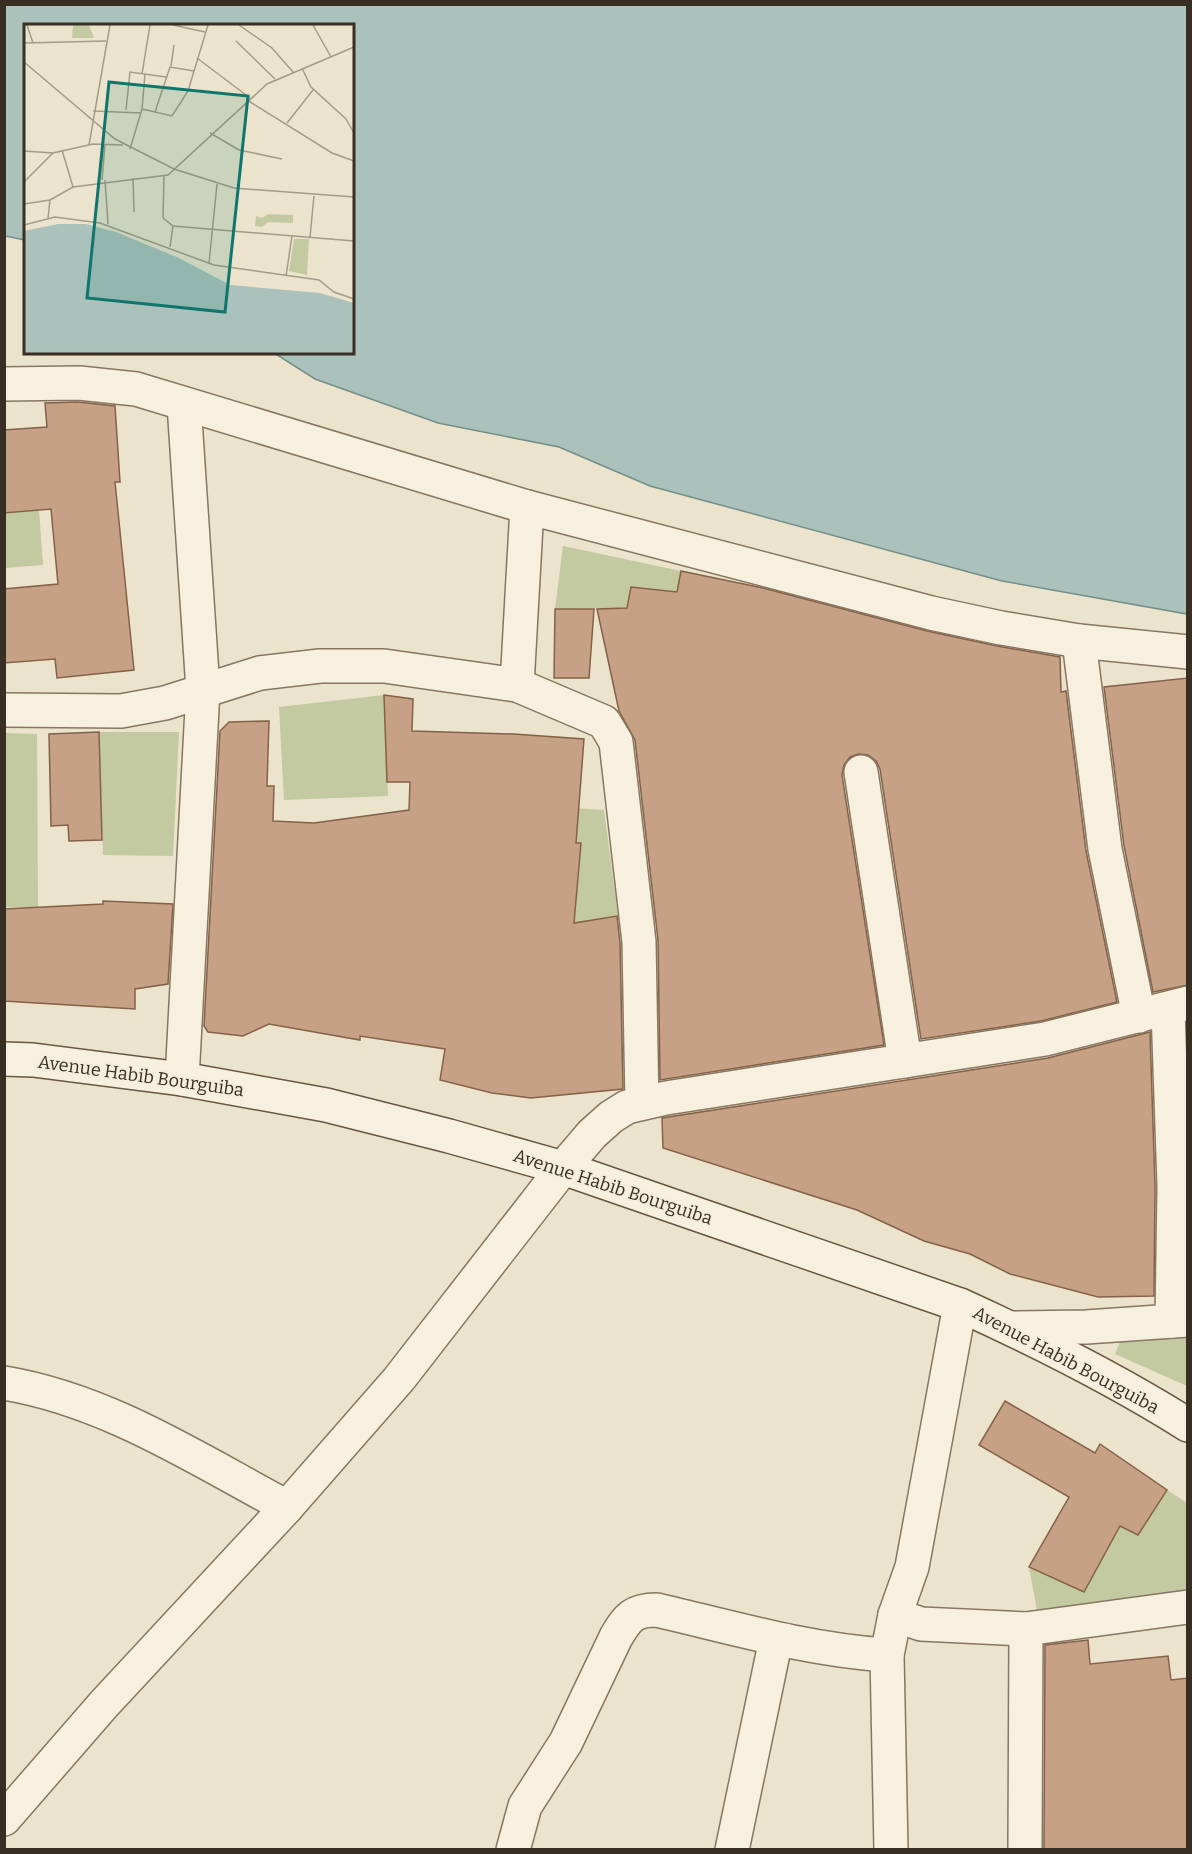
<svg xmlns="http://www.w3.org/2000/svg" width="1192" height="1854" font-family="Bitter,serif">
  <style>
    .green { fill: #c3c9a0 }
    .water { fill: #abc1bb; stroke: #728f88; stroke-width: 1.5 }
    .building { fill: #c6a185; stroke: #846148; stroke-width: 1.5 }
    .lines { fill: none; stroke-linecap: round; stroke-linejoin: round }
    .street-casing { stroke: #877661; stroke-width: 36 }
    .secondary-casing { stroke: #695743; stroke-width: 36 }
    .street { stroke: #f7f0de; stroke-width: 33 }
    .secondary { stroke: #f7f0de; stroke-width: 33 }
    .labels { text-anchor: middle; stroke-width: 4.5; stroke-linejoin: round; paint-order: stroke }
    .street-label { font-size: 18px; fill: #392e23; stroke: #f3edda }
    .inset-road { fill: none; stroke: #a49b88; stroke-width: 1.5 }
    .view { fill: #0f766e; fill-opacity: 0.15; stroke: #0f766e; stroke-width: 3 }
    .inset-edge { fill: none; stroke: #392e23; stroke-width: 3 }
  </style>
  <rect width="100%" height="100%" fill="#ebe3cb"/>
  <g class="green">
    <path d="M 39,510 L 43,565 L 5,568 L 5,513 Z"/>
    <path d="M 563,546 L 681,571 L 677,592 L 631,587 L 627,608 L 555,609 Z"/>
    <path d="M 384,695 L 388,796 L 284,800 L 279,707 Z"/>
    <path d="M 99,732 L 179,732 L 173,856 L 103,855 Z"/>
    <path d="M 5,733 L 37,734 L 38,907 L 5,907 Z"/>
    <path d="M 495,803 L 604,810 L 618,916 L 576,923 L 577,933 Z"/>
    <path d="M 1187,1331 L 1187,1386 L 1115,1354 L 1123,1334 Z"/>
    <path d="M 1167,1490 L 1187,1503 L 1187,1595 L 1038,1616 L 1029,1567 L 1084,1592 L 1120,1526 L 1138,1535 Z"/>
  </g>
  <path class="water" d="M 4,5 L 1187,5 L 1187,614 L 1002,581 L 650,486 L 559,447 L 438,423 L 315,379 L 274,353 L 352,352 L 352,26 L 26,26 L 25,240 L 5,236 Z"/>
  <g class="building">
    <path d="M 78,402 L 115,406 L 120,482 L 115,482 L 134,670 L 57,678 L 55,659 L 4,663 L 4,589 L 58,584 L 51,509 L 4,513 L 4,430 L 47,427 L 45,403 Z"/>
    <path d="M 681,571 L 763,588 L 927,631 L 997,646 L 1060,657 L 1061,692 L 1066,691 L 1086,851 L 1117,1002 L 1041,1021 L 921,1039 L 880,769 L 876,761 L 868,755 L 858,754 L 850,757 L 844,765 L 842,775 L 884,1045 L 660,1080 L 658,940 L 635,740 L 619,711 L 597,609 L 627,608 L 631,587 L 677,592 Z"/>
    <path d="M 555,609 L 594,609 L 589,678 L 554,678 Z"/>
    <path d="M 1188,678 L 1188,985 L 1153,992 L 1124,846 L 1104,687 Z"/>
    <path d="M 384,695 L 413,699 L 412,731 L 514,734 L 584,739 L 576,843 L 581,843 L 574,923 L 617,916 L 620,943 L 623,1089 L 531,1098 L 492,1093 L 440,1080 L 445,1049 L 360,1036 L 360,1040 L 269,1024 L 243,1036 L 208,1032 L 204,1026 L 220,731 L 229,722 L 269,721 L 267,786 L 274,786 L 273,821 L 314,823 L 409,810 L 410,782 L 387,782 Z"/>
    <path d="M 99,732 L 102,840 L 69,841 L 68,825 L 51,826 L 49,734 Z"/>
    <path d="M 103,901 L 173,904 L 168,984 L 135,989 L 135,1009 L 4,1001 L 4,909 L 103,904 Z"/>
    <path d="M 1150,1032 L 1155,1186 L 1154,1296 L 1098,1297 L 1010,1274 L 970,1254 L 924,1241 L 857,1210 L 663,1148 L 662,1118 L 1048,1058 Z"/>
    <path d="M 1005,1401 L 1095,1453 L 1100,1444 L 1167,1490 L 1138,1535 L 1120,1526 L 1084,1592 L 1029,1567 L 1069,1497 L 979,1445 Z"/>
    <path d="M 1088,1640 L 1090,1664 L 1168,1656 L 1171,1680 L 1188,1678 L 1188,1850 L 1044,1850 L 1045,1645 Z"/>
  </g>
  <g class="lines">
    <defs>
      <g id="street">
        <path d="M 4,384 L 79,383 L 136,389 L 527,507 L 931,613 L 1001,628 L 1079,641 L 1188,652"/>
        <path d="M 1079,641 L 1105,849 L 1139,1016"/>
        <path d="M 517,685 L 527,507"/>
        <path d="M 4,710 L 121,711 L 165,703 L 260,673 L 320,666 L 384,666 L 517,685 L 604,722 L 616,742 L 639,942 L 642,1103"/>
        <path d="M 861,772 L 905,1061"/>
        <path d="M 1168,1009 L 1174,1186 L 1172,1321"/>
        <path d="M 182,1079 L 203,690 L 184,404"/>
        <path d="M 1010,1328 L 1086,1327 L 1188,1320"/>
        <path d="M 4,1383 C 107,1400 197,1459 287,1507"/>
        <path d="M 895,1615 L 921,1624 L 1026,1629 L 1188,1607"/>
        <path d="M 4,1819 L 104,1704 L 287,1507 L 399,1379 L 563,1168 L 592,1134 L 611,1117 L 627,1107 L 666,1098 L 1045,1039 L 1188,1003"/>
        <path d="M 513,1850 L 525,1806 L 566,1742 L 616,1637 C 628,1617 633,1610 657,1610 C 733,1628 809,1650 887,1655"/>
        <path d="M 732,1850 L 776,1639"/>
        <path d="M 891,1850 L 887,1655 L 895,1615 L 912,1567 L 960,1305"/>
        <path d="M 1025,1850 L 1026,1629"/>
      </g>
      <path id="secondary" d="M 4,1059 L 33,1060 L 182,1079 L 326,1105 L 449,1136 L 563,1168 L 960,1305 C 1037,1340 1115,1379 1188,1425"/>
    </defs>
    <use href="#street" class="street-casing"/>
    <use href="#secondary" class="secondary-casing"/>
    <use href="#street" class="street"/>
    <use href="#secondary" class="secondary"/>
  </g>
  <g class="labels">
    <g class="street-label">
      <text transform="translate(141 1076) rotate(8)" y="6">Avenue Habib Bourguiba</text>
      <text transform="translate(613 1187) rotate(18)" y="6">Avenue Habib Bourguiba</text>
      <text transform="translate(1066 1360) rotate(28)" y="6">Avenue Habib Bourguiba</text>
    </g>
  </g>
  <g transform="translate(24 24)">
    <rect width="330" height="330" fill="#ebe3cb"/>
    <path d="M 49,1 L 65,1 L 70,14 L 48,14 ZM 244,190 L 269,191 L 269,199 L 244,198 L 238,203 L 231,202 L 232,192 L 238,194 ZM 270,215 L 285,215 L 283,251 L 265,247 Z" fill="#c3c9a0"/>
    <path d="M 34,200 L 62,200 L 92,208 L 155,234 L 206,261 L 296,269 L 330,279 L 330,329 L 0,329 L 0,207 Z" fill="#abc1bb"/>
    <path class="inset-road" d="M 3,1 L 9,19M 149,1 L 181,8M 215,1 L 248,24 L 269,48M 289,1 L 307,33M 212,17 L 251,55M 0,19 L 82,17M 173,34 L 226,74M 0,38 L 91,115 L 150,145 L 210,164 L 330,173M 147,42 L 150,21M 278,44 L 287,63 L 322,95 L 330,109M 118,50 L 126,1M 223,76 L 308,129 L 330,137M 118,85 L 148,92 L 164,67 L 184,1M 102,86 L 106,48 L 142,53M 69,87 L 117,89M 131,88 L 146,43 L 170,47M 263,99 L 289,66M 186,109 L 215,126 L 258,135M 65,121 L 86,1M 106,125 L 118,85 L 121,50M 38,126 L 49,163M 0,127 L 29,129M 140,152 L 139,194 L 149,202 L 330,217M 109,154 L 110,188M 78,156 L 81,120M 81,156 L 84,200M 0,158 L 29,129 L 69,120 L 99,121M 0,180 L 26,176M 24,194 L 26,176 L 49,163 L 144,151 L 243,60 L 330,23M 0,201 L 31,193 L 76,199 L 190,241 L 295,256 L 310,268 L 330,275M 286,213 L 290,172M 146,223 L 149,202M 185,239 L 193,160M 262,252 L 268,212"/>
    <path class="view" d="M 85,58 L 224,72 L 201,288 L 63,274 Z"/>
    <rect width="330" height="330" class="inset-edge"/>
  </g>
  <rect width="1192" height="1854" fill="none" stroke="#392e23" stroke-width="12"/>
</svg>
